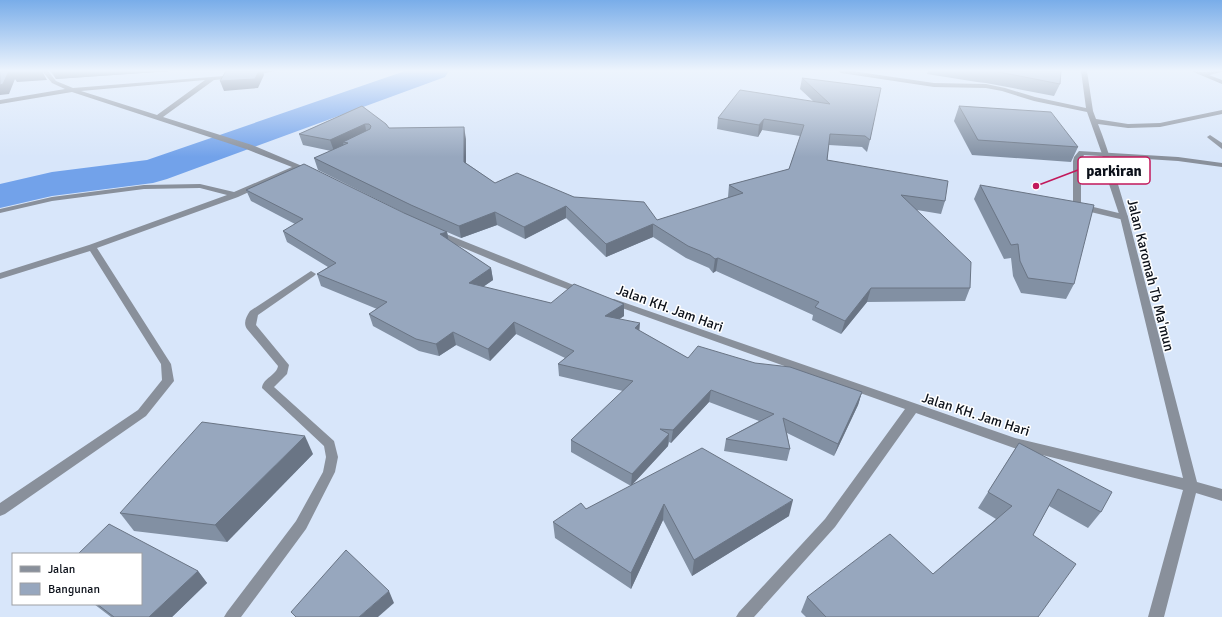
<svg xmlns="http://www.w3.org/2000/svg" width="1222" height="617" font-family="Signika,sans-serif">
  <style>
    .lines { fill: none; stroke-linecap: round; stroke-linejoin: round }
    .river { fill: #72a2ea; fill-rule: evenodd }
    .lane { fill: #89909b; fill-rule: evenodd }
    .street { fill: #89909b; fill-rule: evenodd }
    .wall { fill: #8290a3 }
    .shaded-wall { fill: #6a7585 }
    .building { fill: #97a7be; stroke: #6a7585 }
    .labels { text-anchor: middle; stroke-width: 3; stroke-linejoin: round; paint-order: stroke }
    .street-label { font-size: 14px; fill: #0b1019; stroke: #fff }
    .leader { fill: none; stroke: #c2185b; stroke-width: 1.5 }
    .callout-dot { fill: #c2185b; stroke: #fff; stroke-width: 1.5 }
    .callout { fill: #fff; stroke: #c2185b; stroke-width: 1.5 }
    .callout-label { font-size: 15px; text-anchor: middle; font-weight: bold; fill: #0b1019 }
  </style>
  <rect width="100%" height="100%" fill="#d8e6fa"/>
  <g class="lines">
    <path class="river" d="M 405,71 L 449,71 L 445,77 L 167,179 L 153,183 L 52,196 L 0,208 L 0,184 L 52,172 L 147,160 Z"/>
    <g class="lane">
      <path d="M 1210,135 L 1222,143 L 1222,149 L 1208,138 L 1207,137 Z"/>
      <path d="M 1079,151 L 1178,157 L 1222,163 L 1222,167 L 1178,161 L 1084,155 L 1081,161 L 1081,204 L 1127,215 L 1128,217 L 1124,220 L 1074,208 L 1073,206 L 1073,161 L 1074,157 Z"/>
    </g>
    <g class="street">
      <path d="M 42,71 L 48,71 L 56,81 L 73,88 L 236,75 L 236,77 L 234,78 L 214,80 L 163,117 L 252,145 L 314,171 L 310,173 L 299,169 L 238,197 L 97,248 L 171,364 L 174,381 L 146,416 L 5,514 L 0,516 L 0,503 L 138,410 L 162,380 L 161,364 L 90,251 L 0,279 L 0,273 L 89,245 L 227,195 L 200,188 L 144,189 L 52,201 L 0,213 L 0,209 L 52,197 L 144,185 L 200,184 L 234,192 L 292,167 L 246,149 L 72,92 L 0,104 L 0,100 L 65,89 L 52,83 ZM 205,80 L 157,115 L 81,91 Z"/>
      <path d="M 259,71 L 275,71 L 250,76 L 247,74 Z"/>
      <path d="M 838,71 L 852,71 L 934,83 L 986,84 L 1005,88 L 1035,97 L 1086,108 L 1081,71 L 1087,71 L 1093,111 L 1096,119 L 1128,124 L 1160,123 L 1222,110 L 1222,114 L 1160,127 L 1128,128 L 1098,124 C 1110,154 1118,186 1128,217 L 1197,482 L 1222,489 L 1222,501 L 1196,493 L 1164,617 L 1148,617 L 1183,490 L 1014,448 L 916,413 L 835,527 L 754,617 L 736,617 L 739,612 L 825,519 L 905,409 L 608,303 L 606,301 L 608,299 L 614,299 L 1015,438 L 1183,478 L 1120,217 L 1107,178 L 1102,154 L 1087,112 L 1034,101 L 1002,91 L 986,88 L 934,87 L 841,73 Z"/>
      <path d="M 1191,71 L 1202,72 L 1222,71 L 1222,72 L 1209,75 L 1222,80 L 1222,84 Z"/>
      <path d="M 436,230 L 586,290 L 588,292 L 586,294 L 580,294 L 499,263 L 433,235 L 432,233 L 433,231 Z"/>
      <path d="M 311,271 L 316,274 L 314,276 L 258,315 L 256,325 L 289,365 L 287,374 L 274,387 L 334,441 L 338,457 L 335,472 L 306,529 L 241,617 L 224,617 L 227,612 L 296,521 L 323,472 L 326,457 L 324,446 L 262,388 C 263,378 277,375 278,366 L 247,329 C 243,323 246,317 250,311 Z"/>
    </g>
  </g>
  <g class="wall">
    <path d="M 50,71 L 171,71 L 56,79 Z"/>
    <path d="M 928,71 L 1061,71 L 1060,84 L 1054,96 L 986,83 L 977,82 L 927,74 Z"/>
    <path d="M 802,78 L 870,140 L 867,152 L 862,147 L 829,145 L 827,160 L 945,201 L 941,214 L 917,210 L 970,288 L 965,301 L 867,302 L 841,334 L 812,320 L 813,315 L 716,271 L 713,273 L 709,268 L 686,258 L 653,237 L 606,257 L 566,218 L 525,239 L 497,225 L 461,238 L 447,232 L 449,240 L 491,268 L 493,280 L 483,287 L 551,303 L 624,304 L 624,316 L 619,319 L 688,358 L 755,363 L 862,392 L 858,405 L 834,456 L 787,433 L 790,449 L 787,461 L 724,451 L 726,439 L 759,421 L 709,402 L 671,443 L 669,442 L 668,446 L 632,485 L 789,516 L 692,576 L 663,520 L 631,589 L 555,538 L 553,522 L 586,509 L 631,486 L 571,452 L 571,440 L 623,391 L 559,376 L 558,364 L 565,358 L 516,334 L 490,361 L 456,345 L 439,356 L 419,351 L 373,326 L 369,314 L 377,309 L 321,286 L 317,274 L 328,267 L 287,242 L 283,231 L 295,224 L 251,201 L 246,190 L 404,213 L 410,216 L 318,170 L 314,158 L 331,151 L 303,145 L 299,134 L 362,106 L 389,128 L 466,139 L 466,163 L 495,183 L 574,197 L 657,220 L 729,198 L 728,197 L 729,185 L 789,169 L 800,136 L 762,130 L 758,137 L 717,129 L 718,118 L 814,102 L 800,89 Z"/>
    <path d="M 959,106 L 1078,147 L 1071,162 L 972,155 L 954,121 Z"/>
    <path d="M 980,185 L 1074,284 L 1066,299 L 1021,293 L 1013,276 L 1011,258 L 1004,259 L 974,199 Z"/>
    <path d="M 1019,443 L 1101,512 L 1088,528 L 1049,506 L 1033,535 L 1038,617 L 806,617 L 801,612 L 807,597 L 933,574 L 996,519 L 978,508 Z"/>
    <path d="M 313,454 L 227,542 L 134,531 L 120,513 Z"/>
    <path d="M 198,571 L 207,583 L 172,617 L 111,617 L 94,604 L 141,604 Z"/>
  </g>
  <g class="shaded-wall">
    <path d="M 9,71 L 42,71 L 47,80 L 17,82 L 15,79 L 9,94 L 0,95 L 0,85 Z"/>
    <path d="M 52,71 L 171,71 L 56,79 Z"/>
    <path d="M 259,71 L 263,71 L 264,75 L 258,88 L 224,91 L 220,81 Z"/>
    <path d="M 764,119 L 762,130 L 758,137 L 759,125 Z"/>
    <path d="M 365,124 L 367,136 L 348,143 L 343,142 L 344,147 L 334,151 L 330,140 Z"/>
    <path d="M 464,127 L 466,139 L 466,173 L 464,162 Z"/>
    <path d="M 566,206 L 566,218 L 525,239 L 524,227 Z"/>
    <path d="M 495,212 L 497,225 L 461,238 L 459,226 Z"/>
    <path d="M 653,224 L 653,237 L 606,257 L 606,244 Z"/>
    <path d="M 447,232 L 449,243 L 440,234 Z"/>
    <path d="M 718,258 L 716,271 L 713,273 L 715,259 Z"/>
    <path d="M 491,268 L 493,280 L 471,295 L 469,283 Z"/>
    <path d="M 871,288 L 867,302 L 841,334 L 845,321 Z"/>
    <path d="M 624,304 L 624,316 L 606,328 L 605,316 Z"/>
    <path d="M 514,322 L 516,334 L 490,361 L 488,349 Z"/>
    <path d="M 640,323 L 639,335 L 635,328 Z"/>
    <path d="M 453,332 L 456,345 L 439,356 L 436,344 Z"/>
    <path d="M 711,390 L 709,402 L 671,443 L 673,430 Z"/>
    <path d="M 862,392 L 858,405 L 834,456 L 838,444 Z"/>
    <path d="M 669,434 L 668,446 L 631,486 L 632,474 Z"/>
    <path d="M 305,436 L 313,454 L 227,542 L 215,525 Z"/>
    <path d="M 793,500 L 789,516 L 692,576 L 694,560 Z"/>
    <path d="M 664,504 L 663,520 L 631,589 L 631,573 Z"/>
    <path d="M 198,571 L 207,583 L 172,617 L 149,617 Z"/>
    <path d="M 389,591 L 394,603 L 378,617 L 359,617 Z"/>
  </g>
  <g class="building">
    <path d="M 0,71 L 9,71 L 3,84 L 0,85 Z"/>
    <path d="M 11,71 L 29,71 L 11,72 Z"/>
    <path d="M 226,71 L 259,71 L 255,79 L 220,81 Z"/>
    <path d="M 994,71 L 1061,71 L 1060,84 Z"/>
    <path d="M 802,78 L 881,88 L 870,140 L 865,136 L 830,134 L 827,160 L 948,181 L 945,201 L 901,195 L 971,262 L 970,288 L 871,288 L 845,321 L 815,307 L 819,302 L 718,258 L 715,259 L 710,255 L 688,246 L 653,224 L 606,244 L 566,206 L 524,227 L 495,212 L 459,226 L 411,205 L 314,158 L 348,143 L 343,142 L 370,129 L 371,126 L 369,124 L 365,124 L 330,140 L 299,134 L 362,106 L 386,124 L 389,128 L 464,127 L 464,162 L 495,183 L 517,173 L 574,197 L 644,202 L 657,220 L 743,193 L 729,185 L 789,169 L 804,125 L 764,119 L 759,125 L 718,118 L 740,90 L 830,104 Z"/>
    <path d="M 959,106 L 1051,112 L 1078,147 L 978,140 Z"/>
    <path d="M 304,164 L 404,213 L 447,232 L 440,234 L 491,268 L 469,283 L 551,303 L 574,284 L 624,304 L 605,316 L 640,323 L 635,328 L 688,358 L 698,346 L 755,363 L 790,367 L 862,392 L 838,444 L 783,418 L 790,449 L 726,439 L 774,414 L 711,390 L 673,430 L 660,429 L 669,434 L 632,474 L 571,440 L 633,381 L 558,364 L 574,351 L 514,322 L 488,349 L 453,332 L 436,344 L 416,339 L 369,314 L 387,302 L 317,274 L 336,263 L 283,231 L 303,219 L 246,190 Z"/>
    <path d="M 980,185 L 1094,205 L 1074,284 L 1028,278 L 1020,261 L 1018,244 L 1011,245 Z"/>
    <path d="M 202,422 L 305,436 L 215,525 L 120,513 Z"/>
    <path d="M 1019,443 L 1112,492 L 1101,512 L 1058,489 L 1033,535 L 1076,564 L 1038,617 L 826,617 L 807,597 L 890,534 L 933,574 L 1012,506 L 988,492 Z"/>
    <path d="M 702,448 L 793,500 L 694,560 L 664,504 L 631,573 L 553,522 L 581,503 L 586,509 Z"/>
    <path d="M 109,524 L 198,571 L 149,617 L 114,617 L 97,604 L 141,604 L 141,554 L 78,554 Z"/>
    <path d="M 346,550 L 389,591 L 359,617 L 296,617 L 291,612 Z"/>
  </g>
  <linearGradient id="sky" x2="0" y2="1"><stop stop-color="#79ade9"/><stop offset="0.45" stop-color="#edf4fd"/><stop offset="1" stop-color="#edf4fd" stop-opacity="0"/></linearGradient>
  <rect width="1222" height="157" fill="url(#sky)"/>
  <g class="labels">
    <g class="street-label">
      <text transform="translate(1151 275) rotate(76)" y="5">Jalan Karomah Tb Ma'mun</text>
      <text transform="translate(670 308) rotate(20)" y="5">Jalan KH. Jam Hari</text>
      <text transform="translate(976 414) rotate(18)" y="5">Jalan KH. Jam Hari</text>
    </g>
  </g>
  <path class="leader" d="M1036 186L1078 170"/>
  <circle class="callout-dot" cx="1036" cy="186" r="4"/>
  <rect class="callout" x="1078" y="157" width="72" height="27" rx="4"/>
  <g class="callout-label">
    <text x="1114" y="176">parkiran</text>
  </g>
  <rect x="12" y="553" width="130" height="52" fill="#ffffff" stroke="#9d9fa3"/>
  <rect x="20" y="566" width="20" height="6" fill="#89909b" stroke="#9d9fa3"/>
  <text x="48" y="573" font-size="12" fill="#0b1019">Jalan</text>
  <rect x="20" y="583" width="20" height="12" fill="#97a7be" stroke="#9d9fa3"/>
  <text x="48" y="593" font-size="12" fill="#0b1019">Bangunan</text>
</svg>
